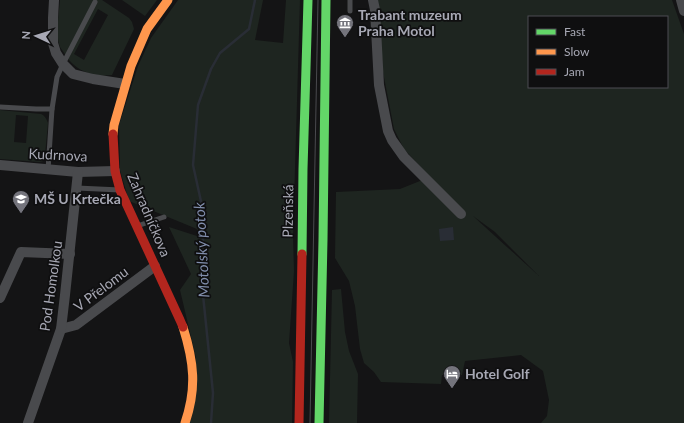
<svg xmlns="http://www.w3.org/2000/svg" width="684" height="423" font-family="Lato,sans-serif">
  <style>
    .green { fill: #1e2520; fill-rule: evenodd }
    .water { fill: #292d35 }
    .lines { fill: none; stroke-linecap: round; stroke-linejoin: round }
    .stream { stroke: #292d35; stroke-width: 2.5 }
    .lane { stroke: #494a4d; stroke-width: 5 }
    .street { stroke: #494a4d; stroke-width: 10 }
    .fast { stroke: #63d668; stroke-width: 9 }
    .slow { stroke: #ff974d; stroke-width: 9 }
    .jam { stroke: #b3261e; stroke-width: 9 }
    .tram { stroke: #4a4a4e; stroke-width: 1 }
    .labels { text-anchor: middle; stroke-width: 3.5; stroke-linejoin: round; paint-order: stroke }
    .poi-label { font-size: 14px; font-weight: bold; fill: #a7a8b4; stroke: #0f0f10; text-anchor: start }
    .street-label { font-size: 14px; fill: #a7a8b4; stroke: #0f0f10 }
    .water-label { font-size: 15px; font-style: italic; fill: #818eac; stroke: #0f0f10 }
  </style>
  <rect width="100%" height="100%" fill="#141415"/>
  <g class="green">
    <path d="M 60,0 L 102,0 L 129,18 L 132,22 L 134,29 L 112,75 C 96,77 80,73 69,60 C 67,56 63,52 60,47 C 55,35 59,14 60,0 ZM 98,9 L 108,15 L 84,60 L 74,54 Z"/>
    <path d="M 122,0 L 157,0 L 145,16 Z"/>
    <path d="M 178,0 L 263,0 L 255,40 L 283,43 L 286,0 L 300,0 L 293,236 L 294,271 L 289,343 L 293,362 L 292,423 L 190,423 L 196,358 L 180,290 L 191,274 L 169,227 L 197,236 L 197,229 L 129,201 L 120,170 L 119,125 L 138,66 L 151,38 Z"/>
    <path d="M 378,0 L 672,0 L 684,34 L 684,423 L 541,423 L 547,416 L 549,400 L 543,371 L 521,355 L 465,361 L 462,375 L 442,375 L 441,384 L 381,382 L 374,372 L 364,363 L 360,349 L 355,306 L 349,281 L 335,258 L 336,192 L 400,189 L 430,177 L 404,149 L 394,129 L 383,72 ZM 529,17 L 667,17 L 667,87 L 529,87 ZM 473,216 L 495,232 L 539,276 Z"/>
    <path d="M 0,110 L 41,114 C 45,116 46,118 48,123 L 45,155 L 44,161 L 39,162 L 0,159 ZM 16,115 L 28,116 L 26,143 L 14,142 Z"/>
    <path d="M 341,289 L 345,332 L 349,351 L 358,374 L 357,423 L 329,423 L 332,290 Z"/>
  </g>
  <path class="water" d="M 453,227 L 454,240 L 440,241 L 439,229 Z"/>
  <g class="lines">
    <path class="stream" d="M 211,423 L 213,393 L 202,285 L 203,240 L 202,206 L 193,165 L 198,105 L 211,69 L 220,53 L 249,29 L 255,0"/>
    <g class="lane">
      <path d="M 350,0 L 350,11"/>
      <path d="M 0,107 L 36,109 L 52,109"/>
      <path d="M 48,170 L 52,109 L 57,77 L 63,64 L 95,2"/>
      <path d="M 77,188 L 120,190"/>
      <path d="M 137,226 L 164,217"/>
    </g>
    <g class="street">
      <path d="M 54,0 L 53,18 L 53,43 L 56,53 L 63,64 L 73,74 L 93,79 L 125,84"/>
      <path d="M 373,0 L 375,10 L 379,85 L 388,131 L 392,140 L 404,157 L 461,214"/>
      <path d="M 681,0 L 684,11"/>
      <path d="M 0,165 L 78,172 L 115,171"/>
      <path d="M 0,298 L 21,252 L 70,254"/>
      <path d="M 61,329 L 76,325 L 155,266"/>
      <path d="M 28,423 L 61,329 L 65,295 L 78,172"/>
    </g>
    <g class="fast">
      <path d="M 302,254 L 303,169 L 308,0"/>
      <path d="M 319,423 L 323,240 L 326,0"/>
    </g>
    <g class="slow">
      <path d="M 113,134 L 114,125 L 131,66 L 147,29 L 168,0"/>
      <path d="M 183,327 C 194,362 197,388 185,423"/>
    </g>
    <g class="jam">
      <path d="M 113,134 L 115,171 L 120,190 L 180,320 L 183,327"/>
      <path d="M 299,423 L 302,254"/>
    </g>
    <path class="tram" d="M 310,423 L 318,0"/>
  </g>
  <defs>
    <symbol id="museum-pin" viewBox="-11 -11 22 30"><path d="M0 17L-7.5 6A9.5 9.5 0 1 1 7.5 6Z" fill="#74747c" stroke="#0f0f10"/><path d="M0-6L6-3V-2H-6V-3ZM-5-1h2V3h-2ZM-1-1h2V3h-2ZM3-1h2V3H3ZM-6 4H6V6H-6Z" fill="#fff"/></symbol>
    <symbol id="school-pin" viewBox="-11 -11 22 30"><path d="M0 17L-7.5 6A9.5 9.5 0 1 1 7.5 6Z" fill="#74747c" stroke="#0f0f10"/><path d="M0-5L7-2L0 1L-7-2ZM-4 1L0 2.5L4 1V4Q0 6-4 4Z" fill="#fff"/></symbol>
    <symbol id="hotel-pin" viewBox="-11 -11 22 30"><path d="M0 17L-7.5 6A9.5 9.5 0 1 1 7.5 6Z" fill="#74747c" stroke="#0f0f10"/><path d="M-6-4.5h1.5V1H6V5H4.5V3h-9V5H-6ZM-4 0a1.8 1.8 0 1 1 3.6 0ZM.5 0V-2.5h3Q6-2.5 6 0Z" fill="#fff"/></symbol>
  </defs>
  <g fill-rule="evenodd">
    <use href="#museum-pin" x="335" y="13" width="20" height="27"/>
    <use href="#school-pin" x="11" y="189" width="20" height="27"/>
    <use href="#hotel-pin" x="442" y="364" width="20" height="27"/>
  </g>
  <g class="labels">
    <g class="poi-label">
      <text x="358" y="20">Trabant muzeum<tspan x="358" dy="16">Praha Motol</tspan></text>
      <text x="34" y="204">MŠ U Krtečka</text>
      <text x="465" y="379">Hotel Golf</text>
    </g>
    <g class="street-label">
      <text transform="translate(58 155) rotate(3)" y="5">Kudrnova</text>
      <text transform="translate(288 211) rotate(-89)" y="5">Plzeňská</text>
      <text transform="translate(149 215) rotate(67)" y="5">Zahradníčkova</text>
      <text transform="translate(51 286) rotate(-82)" y="5">Pod Homolkou</text>
      <text transform="translate(101 289) rotate(-37)" y="5">V Přelomu</text>
    </g>
    <g class="water-label">
      <text transform="translate(202 250) rotate(-93)" y="5">Motolský potok</text>
    </g>
  </g>
  <rect x="528" y="16" width="140" height="72" fill="#0f0f10" stroke="#4c4c52"/>
  <rect x="536" y="29" width="20" height="6" fill="#63d668" stroke="#4c4c52"/>
  <text x="564" y="36" font-size="12" fill="#a7a8b4">Fast</text>
  <rect x="536" y="49" width="20" height="6" fill="#ff974d" stroke="#4c4c52"/>
  <text x="564" y="56" font-size="12" fill="#a7a8b4">Slow</text>
  <rect x="536" y="69" width="20" height="6" fill="#b3261e" stroke="#4c4c52"/>
  <text x="564" y="76" font-size="12" fill="#a7a8b4">Jam</text>
  <g transform="translate(36 36) rotate(274)" stroke="#0f0f10" stroke-width="3" paint-order="stroke">
  <path d="M0-3L7 15L0 10L-7 15Z" fill="#a7a8b4"/>
  <text y="-6" font-size="11" font-weight="bold" text-anchor="middle" fill="#a7a8b4">N</text>
  </g>
</svg>
